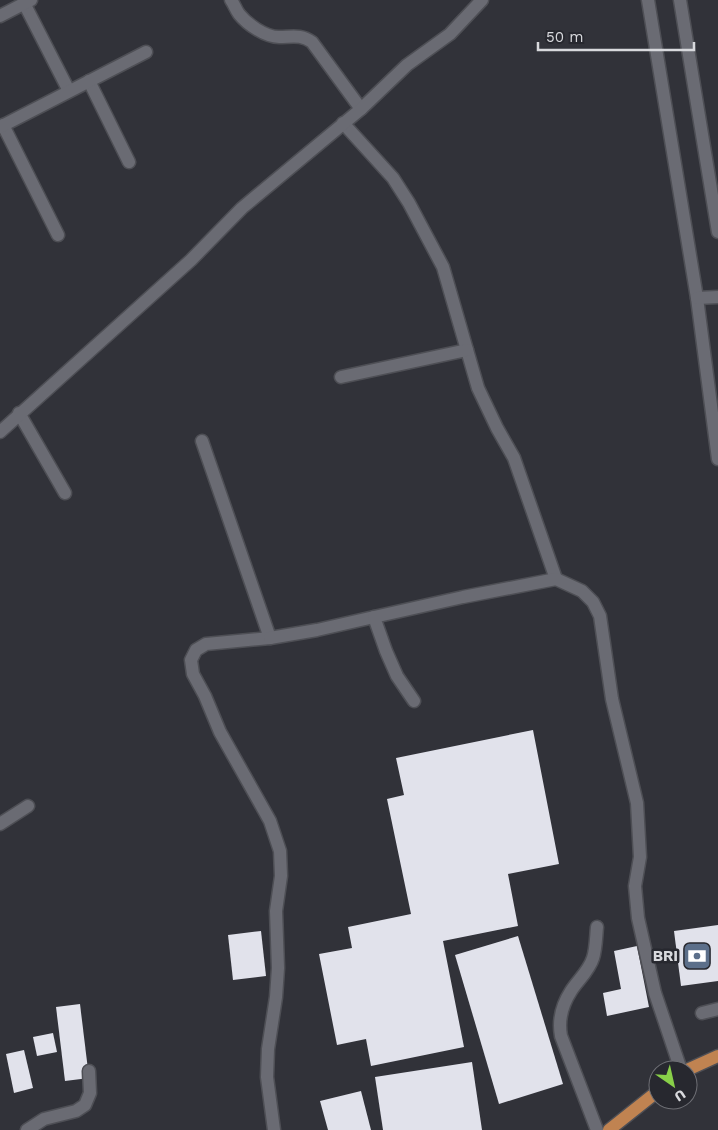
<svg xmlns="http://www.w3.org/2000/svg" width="718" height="1130" font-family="'Work Sans',sans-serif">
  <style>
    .building { fill: #e1e2eb }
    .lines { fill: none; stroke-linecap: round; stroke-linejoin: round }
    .minor-casing { stroke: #4e4f55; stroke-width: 15 }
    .major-casing { stroke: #4e4f55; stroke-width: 15 }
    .minor { stroke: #6a6b73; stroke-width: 12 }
    .major { stroke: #c08351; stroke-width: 12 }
    .labels { text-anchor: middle; stroke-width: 5; stroke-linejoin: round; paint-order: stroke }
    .poi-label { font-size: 15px; font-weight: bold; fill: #d8d9dd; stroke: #27282f; text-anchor: end }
  </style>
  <rect width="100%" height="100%" fill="#313239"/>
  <g class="building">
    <path d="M 533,730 L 559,864 L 508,874 L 518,926 L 443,941 L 464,1047 L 371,1066 L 366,1039 L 337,1045 L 319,954 L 352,948 L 348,927 L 411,914 L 387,799 L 404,795 L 396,758 Z"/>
    <path d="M 718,925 L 718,981 L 681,986 L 674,931 Z"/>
    <path d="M 261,931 L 266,976 L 233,980 L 228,935 Z"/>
    <path d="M 518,936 L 563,1084 L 499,1104 L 455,955 Z"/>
    <path d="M 637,946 L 649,1007 L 607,1016 L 603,993 L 621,989 L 614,951 Z"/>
    <path d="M 80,1004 L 89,1078 L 65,1081 L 56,1007 Z"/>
    <path d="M 53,1033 L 57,1052 L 37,1056 L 33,1037 Z"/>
    <path d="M 24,1050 L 33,1088 L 14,1093 L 6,1054 Z"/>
    <path d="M 472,1062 L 482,1130 L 383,1130 L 375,1077 Z"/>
    <path d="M 361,1091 L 371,1130 L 328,1130 L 320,1101 Z"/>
  </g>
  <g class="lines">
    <defs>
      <g id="minor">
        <path d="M 231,0 C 234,4 236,10 239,14 C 247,24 265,37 279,37 C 292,37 301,34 312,42 L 361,109"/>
        <path d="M 648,0 L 697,298 L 718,459"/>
        <path d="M 680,0 L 718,232"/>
        <path d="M 24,3 L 69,91"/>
        <path d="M 0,16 L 31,0"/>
        <path d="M 89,81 L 129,162"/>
        <path d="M 343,123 L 393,178 L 409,203 L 443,267 L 478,388 L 497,428 L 514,458 L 556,579"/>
        <path d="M 3,125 L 58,235"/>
        <path d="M 0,127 L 146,52"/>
        <path d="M 697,298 L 718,297"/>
        <path d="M 341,377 L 467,350"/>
        <path d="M 19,413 L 65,493"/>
        <path d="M 0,432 L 191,260 L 242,208 L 361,109 L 407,65 L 450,34 L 482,0"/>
        <path d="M 202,441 L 270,638 L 206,644 L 196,650 L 191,660 L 193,674 L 205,696 L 220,732 L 270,821 L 280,851 L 281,876 L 276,911 L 278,968 L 276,997 L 268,1049 L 267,1077 L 274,1130"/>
        <path d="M 270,638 L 317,630 L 374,617"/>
        <path d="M 414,701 L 397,676 L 386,651 L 374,617 L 463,597 L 556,579 L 582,591 L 593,602 L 600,616 L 612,699 L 637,803 L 640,857 L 635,886 L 638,918 L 655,993 L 681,1070"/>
        <path d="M 0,824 L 28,806"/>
        <path d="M 597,927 C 596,937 596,949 593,958 C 589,971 578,980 571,991 C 562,1005 558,1020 561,1036 L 597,1130"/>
        <path d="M 702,1013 L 718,1009"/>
        <path d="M 27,1130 L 44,1119 L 76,1111 L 85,1105 L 90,1093 L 89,1071"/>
      </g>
      <g id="major">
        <path d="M 687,1070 L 718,1056"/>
        <path d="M 609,1130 L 658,1091"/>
      </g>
    </defs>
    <use href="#minor" class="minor-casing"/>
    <use href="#major" class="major-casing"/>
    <use href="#minor" class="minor"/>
    <use href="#major" class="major"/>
  </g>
  <defs>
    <symbol id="bank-square" viewBox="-11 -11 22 22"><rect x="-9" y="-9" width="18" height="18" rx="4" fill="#5c6f8a" stroke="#27282f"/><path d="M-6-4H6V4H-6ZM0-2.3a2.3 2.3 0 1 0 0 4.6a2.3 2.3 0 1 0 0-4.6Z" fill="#fff"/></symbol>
  </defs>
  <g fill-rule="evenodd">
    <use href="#bank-square" x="681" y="940" width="32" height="32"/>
  </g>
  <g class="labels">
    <g class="poi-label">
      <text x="678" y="961">BRI</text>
    </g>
  </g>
  <g transform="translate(673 1085) rotate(146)"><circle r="24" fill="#27282f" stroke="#6e6f75"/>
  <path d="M0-4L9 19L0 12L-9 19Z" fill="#88cf49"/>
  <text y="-8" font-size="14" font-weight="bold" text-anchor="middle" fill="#d8d9dd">U</text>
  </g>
  <path d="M538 42v8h156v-8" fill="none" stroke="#d8d9dd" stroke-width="2.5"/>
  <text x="546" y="42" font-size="15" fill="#d8d9dd" stroke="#27282f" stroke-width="4" paint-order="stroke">50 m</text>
</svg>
